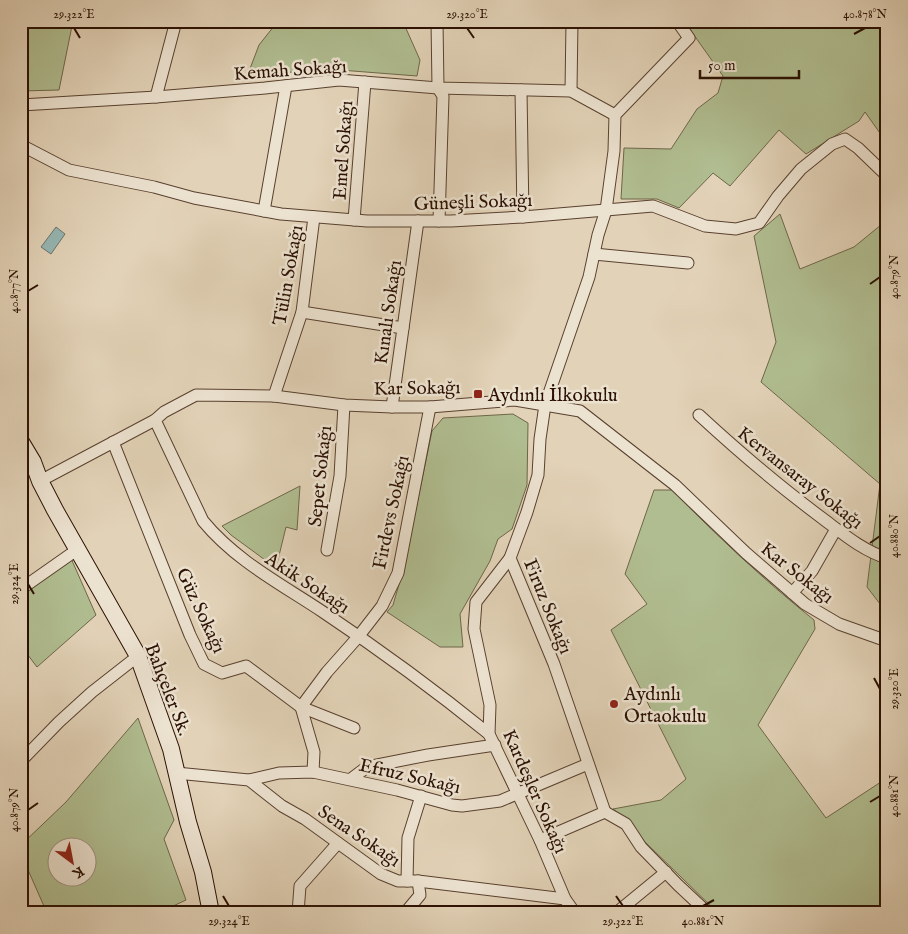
<svg xmlns="http://www.w3.org/2000/svg" width="908" height="934" font-family="'IM FELL English',serif">
  <style>
    .green { fill: #b0bd90; stroke: #6e6649; fill-rule: evenodd }
    .water { fill: #95b6b3; stroke: #6b746c }
    .lines { fill: none; stroke-linecap: round; stroke-linejoin: round }
    .street-casing { stroke: #59402f; stroke-width: 13 }
    .secondary-casing { stroke: #2b1002; stroke-width: 18 }
    .street { stroke: #ece2d0; stroke-width: 11 }
    .secondary { stroke: #ece2d0; stroke-width: 16 }
    .ticks { fill: none; stroke: #2b1002; stroke-width: 2 }
    .poi-dot { fill: #8f2418; stroke: #ece2d0; stroke-width: 2 }
    .labels { text-anchor: middle; stroke-width: 5; stroke-linejoin: round; paint-order: stroke }
    .street-label { font-size: 19px; fill: #2b1002; stroke: #ece2d0 }
    .poi-label { font-size: 19px; fill: #2b1002; stroke: #ece2d0; text-anchor: start }
    .neatline { fill: none; stroke: #2b1002; stroke-width: 2 }
    .ticks-label { font-size: 12px; text-anchor: middle; fill: #2b1002 }
  </style>
  <rect width="100%" height="100%" fill="#e2d2b7"/>
  <filter id="stains"><feTurbulence type="fractalNoise" baseFrequency=".004" numOctaves="4"/><feColorMatrix values="0 0 0 0 .2 0 0 0 0 .09 0 0 0 0 .02 0 0 0 .5 -.17"/></filter>
  <radialGradient id="worn" r=".72"><stop offset=".6" stop-color="#630" stop-opacity="0"/><stop offset="1" stop-color="#630" stop-opacity=".3"/></radialGradient>
  <g class="green">
    <path d="M 21,21 L 73,21 L 59,90 L 21,91 Z"/>
    <path d="M 278,21 L 397,21 L 404,24 L 420,60 L 417,76 L 340,70 L 248,74 L 259,45 Z"/>
    <path d="M 684,21 L 887,21 L 887,143 L 865,112 L 859,121 L 806,154 L 779,130 L 730,186 L 713,173 L 679,208 L 657,199 L 621,199 L 624,148 L 671,149 L 697,109 L 718,93 L 723,76 Z"/>
    <path d="M 780,214 L 800,269 L 854,247 L 887,220 L 887,613 L 867,587 L 880,484 L 761,382 L 776,342 L 754,236 Z"/>
    <path d="M 513,414 L 528,423 L 527,485 L 512,529 L 498,539 L 490,561 L 460,614 L 463,647 L 440,647 L 387,612 L 393,605 L 404,567 L 432,431 L 443,418 Z"/>
    <path d="M 300,486 L 297,530 L 286,527 L 276,568 L 231,535 L 222,526 Z"/>
    <path d="M 654,490 L 672,490 C 717,536 764,580 814,620 L 815,629 L 758,725 L 826,818 L 887,778 L 887,913 L 718,913 L 643,840 L 627,820 L 613,809 L 661,800 L 686,779 L 611,630 L 647,604 L 625,574 Z"/>
    <path d="M 70,556 L 96,615 L 37,667 L 21,646 L 21,591 Z"/>
    <path d="M 138,718 L 174,820 L 164,839 L 186,900 L 158,913 L 47,913 L 21,854 L 21,845 L 66,802 ZM 58,846 L 88,846 L 88,876 L 58,876 Z"/>
  </g>
  <path class="water" d="M 56,227 L 65,234 L 51,254 L 41,247 Z"/>
  <g class="lines">
    <defs>
      <g id="street">
        <path d="M 437,21 L 438,88 L 443,96 L 439,221"/>
        <path d="M 521,90 L 523,217"/>
        <path d="M 571,91 L 572,21"/>
        <path d="M 156,97 L 176,21"/>
        <path d="M 21,105 L 156,97 L 265,88 L 339,80 L 438,88 L 571,91 L 615,115"/>
        <path d="M 21,145 L 69,170 L 154,187 L 194,198 L 281,214 L 367,221 L 451,221 L 523,217 L 653,206 L 705,226 L 736,229 L 759,223 L 778,196 L 801,169 L 832,144 L 845,139 L 858,148 L 884,173"/>
        <path d="M 264,211 L 286,86"/>
        <path d="M 354,220 L 365,82"/>
        <path d="M 594,254 L 688,263"/>
        <path d="M 302,312 L 403,328"/>
        <path d="M 274,396 L 302,312 L 314,217"/>
        <path d="M 392,407 L 418,221"/>
        <path d="M 699,415 C 738,451 779,486 822,518 C 842,533 863,551 887,558"/>
        <path d="M 155,420 L 203,521 C 236,561 281,584 323,612 C 380,650 436,691 489,734"/>
        <path d="M 113,442 L 190,635 L 204,664 L 222,673 L 246,666 L 301,707 L 354,728"/>
        <path d="M 40,481 L 155,420 L 164,412 L 196,395 L 274,396 L 344,405 L 392,407 L 430,407 L 515,400 L 580,411 L 675,485 L 746,553 L 805,604 L 839,624 L 887,641"/>
        <path d="M 327,550 L 340,476 L 344,405"/>
        <path d="M 510,558 L 476,602 L 474,629 L 490,705 L 489,734 L 540,840 L 565,899 L 575,913"/>
        <path d="M 21,589 L 78,549"/>
        <path d="M 792,593 L 812,571 L 836,529"/>
        <path d="M 21,761 L 59,722 L 92,692 L 138,656"/>
        <path d="M 313,772 L 314,752 L 301,707 L 327,672 L 358,637 L 382,606 L 398,573 L 430,407"/>
        <path d="M 176,773 L 249,780 L 282,806 L 305,819 L 381,874 L 398,881 L 418,881 L 565,899"/>
        <path d="M 351,779 L 367,767 L 428,755 L 495,745"/>
        <path d="M 249,780 L 279,773 L 313,772 L 397,790 L 452,805 L 462,806 L 500,801 L 588,764"/>
        <path d="M 605,812 L 554,664 L 510,558 L 527,512 L 538,475 L 540,439 L 545,405 L 589,277 L 598,235 L 606,210 L 614,151 L 615,115 L 689,38 L 677,21"/>
        <path d="M 605,812 L 626,824 L 641,847 L 678,885 L 708,913"/>
        <path d="M 540,840 L 605,812"/>
        <path d="M 407,881 L 408,838 L 421,796"/>
        <path d="M 298,913 L 300,886 L 338,843"/>
        <path d="M 405,913 L 420,895 L 418,881"/>
        <path d="M 616,913 L 666,872"/>
      </g>
      <path id="secondary" d="M 21,442 L 33,462 L 40,481 L 55,510 L 138,656 L 171,749 L 188,822 L 203,872 L 211,913"/>
    </defs>
    <use href="#street" class="street-casing"/>
    <use href="#secondary" class="secondary-casing"/>
    <use href="#street" class="street"/>
    <use href="#secondary" class="secondary"/>
  </g>
  <path class="ticks" d="M 74,28 L 80,38M 467,28 L 474,38M 854,34 L 865,28M 870,284 L 880,277M 28,291 L 38,285M 870,543 L 880,536M 28,584 L 34,594M 874,678 L 880,689M 870,802 L 880,796M 28,810 L 38,803M 223,896 L 229,906M 616,896 L 623,906M 703,906 L 714,900"/>
  <g class="poi-dot">
    <rect x="473" y="389" width="10" height="10" rx="2.5"/>
    <circle cx="614" cy="704" r="5"/>
  </g>
  <g class="labels">
    <g class="street-label">
      <text transform="translate(290 69) rotate(-4)" y="7">Kemah Sokağı</text>
      <text transform="translate(342 150) rotate(-86)" y="7">Emel Sokağı</text>
      <text transform="translate(473 201) rotate(-2)" y="7">Güneşli Sokağı</text>
      <text transform="translate(287 275) rotate(-80)" y="7">Tülin Sokağı</text>
      <text transform="translate(387 312) rotate(-82)" y="7">Kınalı Sokağı</text>
      <text transform="translate(417 387) rotate(-1)" y="7">Kar Sokağı</text>
      <text transform="translate(319 476) rotate(-84)" y="7">Sepet Sokağı</text>
      <text transform="translate(801 477) rotate(38)" y="7">Kervansaray Sokağı</text>
      <text transform="translate(390 512) rotate(-78)" y="7">Firdevs Sokağı</text>
      <text transform="translate(798 572) rotate(38)" y="7">Kar Sokağı</text>
      <text transform="translate(308 582) rotate(33)" y="7">Akik Sokağı</text>
      <text transform="translate(549 606) rotate(68)" y="7">Firuz Sokağı</text>
      <text transform="translate(202 610) rotate(65)" y="7">Güz Sokağı</text>
      <text transform="translate(169 689) rotate(69)" y="7">Bahçeler Sk.</text>
      <text transform="translate(410 775) rotate(13)" y="7">Efruz Sokağı</text>
      <text transform="translate(536 791) rotate(66)" y="7">Kardeşler Sokağı</text>
      <text transform="translate(360 835) rotate(34)" y="7">Sena Sokağı</text>
    </g>
    <g class="poi-label">
      <text x="488" y="401">Aydınlı İlkokulu</text>
      <text x="624" y="700">Aydınlı<tspan x="624" dy="22">Ortaokulu</tspan></text>
    </g>
  </g>
  <rect width="908" height="934" fill="none" stroke="#e2d2b7" stroke-width="55"/>
  <g transform="translate(72 862) rotate(148)"><circle r="24" fill="#ece2d0" stroke="#9f8e7e"/>
  <path d="M0-4L9 19L0 12L-9 19Z" fill="#8f2418"/>
  <text y="-8" font-size="14" font-weight="bold" text-anchor="middle" fill="#2b1002">K</text>
  </g>
  <path d="M700 70v8h99v-8" fill="none" stroke="#2b1002" stroke-width="2.5"/>
  <text x="708" y="70" font-size="15" fill="#2b1002" stroke="#ece2d0" stroke-width="4" paint-order="stroke">50 m</text>
  <rect x="28" y="28" width="852" height="878" class="neatline"/>
  <g class="ticks-label">
    <text x="74" y="18">29.322°E</text>
    <text x="467" y="18">29.320°E</text>
    <text x="865" y="18">40.878°N</text>
    <text transform="translate(894 277) rotate(-90)" y="4">40.879°N</text>
    <text transform="translate(14 291) rotate(-90)" y="4">40.877°N</text>
    <text transform="translate(894 536) rotate(-90)" y="4">40.880°N</text>
    <text transform="translate(14 584) rotate(-90)" y="4">29.324°E</text>
    <text transform="translate(894 689) rotate(-90)" y="4">29.320°E</text>
    <text transform="translate(894 796) rotate(-90)" y="4">40.881°N</text>
    <text transform="translate(14 810) rotate(-90)" y="4">40.879°N</text>
    <text x="229" y="925">29.324°E</text>
    <text x="623" y="925">29.322°E</text>
    <text x="703" y="925">40.881°N</text>
  </g>
  <rect width="100%" height="100%" filter="url(#stains)"/>
  <rect width="100%" height="100%" fill="url(#worn)"/>
</svg>
